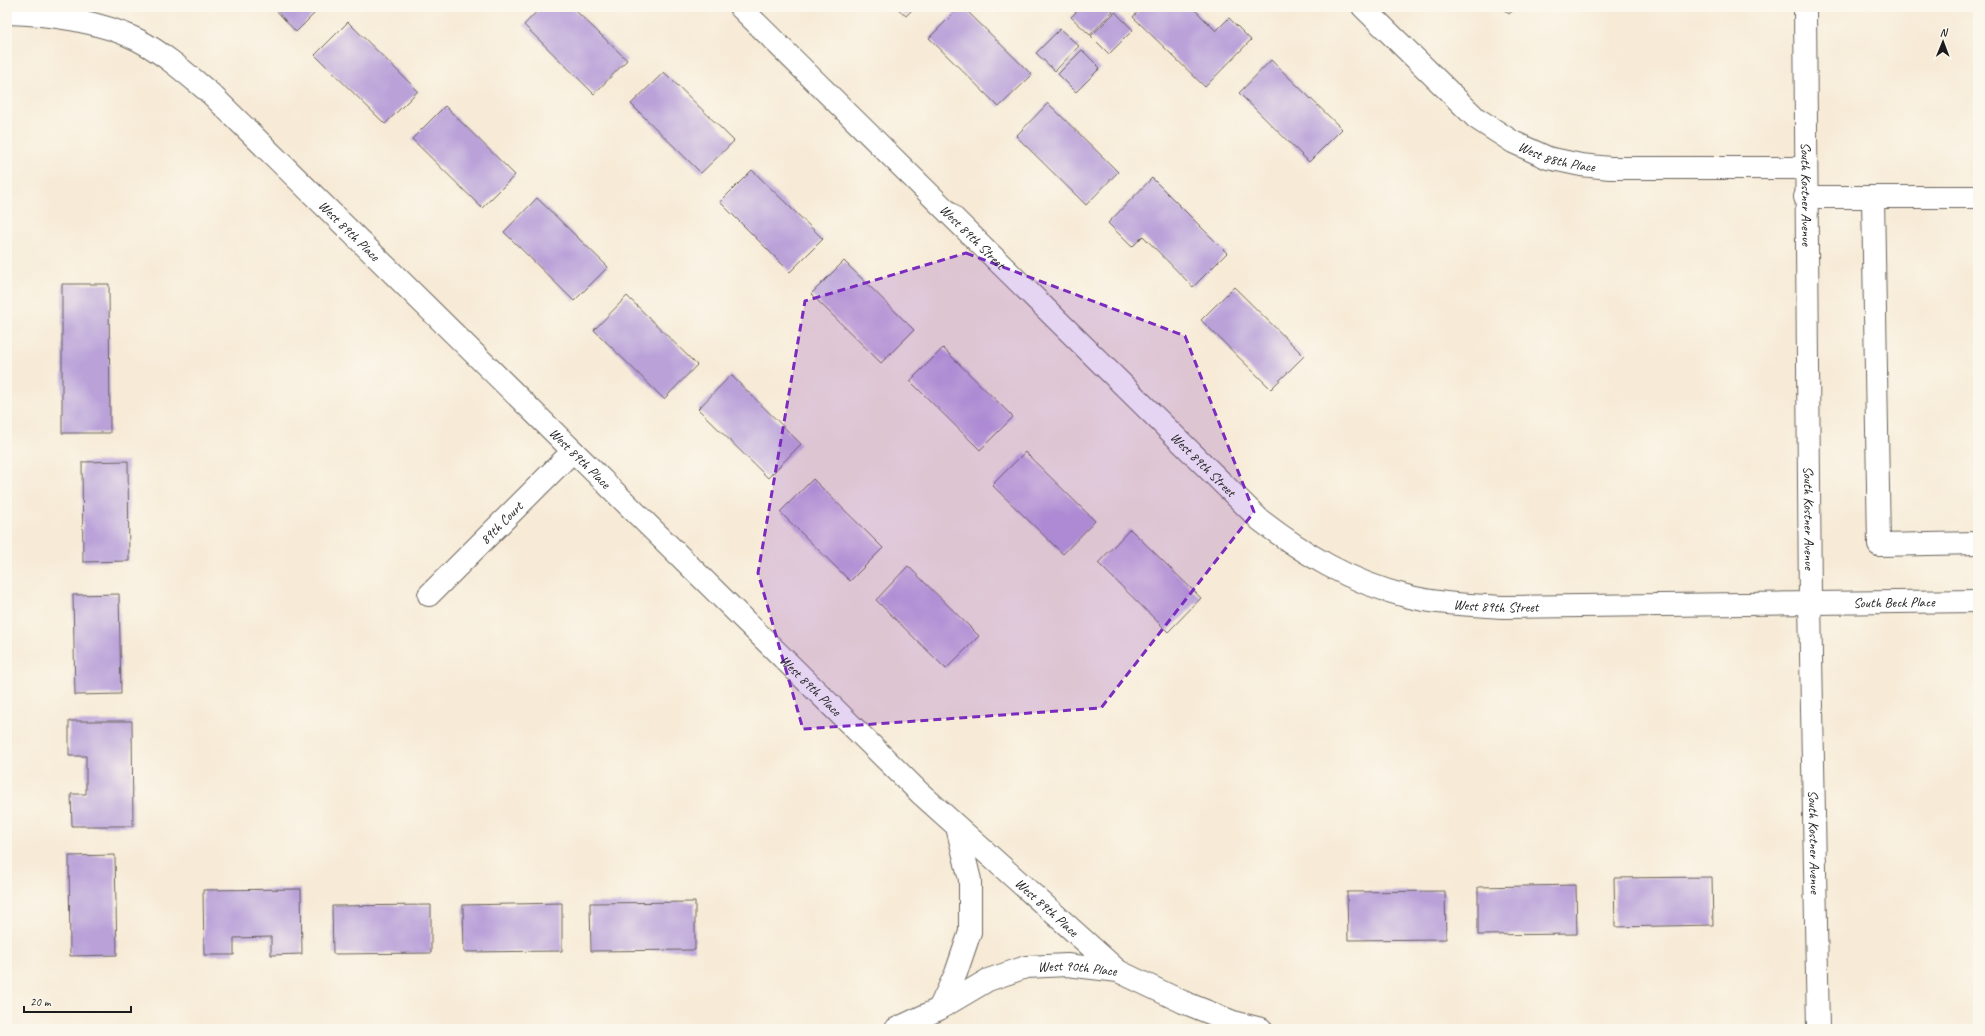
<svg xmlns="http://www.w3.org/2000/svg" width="1985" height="1036" font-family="Caveat,sans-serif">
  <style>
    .building { fill: #baa2d9 }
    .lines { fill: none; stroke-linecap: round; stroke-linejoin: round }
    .minor-casing { stroke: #69645d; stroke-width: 24 }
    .minor { stroke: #fff; stroke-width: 22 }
    .marked { fill: #7b2cbf; fill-opacity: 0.2; stroke: #7b2cbf; stroke-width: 3; stroke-dasharray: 8 5; stroke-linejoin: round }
    .labels { text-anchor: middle; stroke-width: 3; stroke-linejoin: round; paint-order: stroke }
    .street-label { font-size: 14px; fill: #1c1c1c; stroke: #fbf7ec }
  </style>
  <rect width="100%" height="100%" fill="#fbf7ec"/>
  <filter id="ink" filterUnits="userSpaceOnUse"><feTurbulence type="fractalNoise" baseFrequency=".025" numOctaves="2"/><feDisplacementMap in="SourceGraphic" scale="8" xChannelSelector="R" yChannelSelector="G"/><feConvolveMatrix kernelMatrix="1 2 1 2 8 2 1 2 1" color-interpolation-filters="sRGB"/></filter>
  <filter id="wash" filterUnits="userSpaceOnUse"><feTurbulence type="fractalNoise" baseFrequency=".012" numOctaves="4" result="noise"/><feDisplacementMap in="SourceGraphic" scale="16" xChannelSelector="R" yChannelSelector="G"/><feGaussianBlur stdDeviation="0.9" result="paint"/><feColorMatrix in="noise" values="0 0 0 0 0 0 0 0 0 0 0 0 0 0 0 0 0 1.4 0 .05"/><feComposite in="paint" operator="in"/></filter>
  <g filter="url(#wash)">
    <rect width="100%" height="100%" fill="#f7ebd7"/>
    <g id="blocks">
      <g class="building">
        <path d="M 273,7 L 321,7 L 296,32 Z"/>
        <path d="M 541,7 L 572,7 L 627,60 L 594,94 L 524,25 Z"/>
        <path d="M 896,7 L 915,7 L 906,16 Z"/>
        <path d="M 960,7 L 963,7 L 1032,75 L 999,107 L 929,38 Z"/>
        <path d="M 1081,7 L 1110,7 L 1113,11 L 1090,35 L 1071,17 Z"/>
        <path d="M 1142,7 L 1192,7 L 1216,31 L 1229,18 L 1251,40 L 1205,87 L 1133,17 Z"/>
        <path d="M 1501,7 L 1516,7 L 1509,14 Z"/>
        <path d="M 1115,12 L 1133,30 L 1109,54 L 1091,36 Z"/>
        <path d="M 348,22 L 418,91 L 385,124 L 315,55 Z"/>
        <path d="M 1060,29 L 1079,46 L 1055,71 L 1036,53 Z"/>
        <path d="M 1082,50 L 1100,68 L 1076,92 L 1058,74 Z"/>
        <path d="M 1271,60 L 1342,129 L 1309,162 L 1239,93 Z"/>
        <path d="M 664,72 L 734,141 L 701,173 L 631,104 Z"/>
        <path d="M 1048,103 L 1118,172 L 1086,205 L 1016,136 Z"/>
        <path d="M 445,106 L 515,175 L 482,208 L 412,139 Z"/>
        <path d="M 752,170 L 823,239 L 790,272 L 720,202 Z"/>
        <path d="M 1152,178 L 1227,253 L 1193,287 L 1143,236 L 1132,247 L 1108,223 Z"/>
        <path d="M 537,198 L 608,267 L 574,301 L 504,232 Z"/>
        <path d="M 844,261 L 914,330 L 881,363 L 811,294 Z"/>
        <path d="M 62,284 L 109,284 L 110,433 L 62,433 Z"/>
        <path d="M 1234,287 L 1304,356 L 1271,389 L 1201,320 Z"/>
        <path d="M 627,296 L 697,365 L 664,399 L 594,330 Z"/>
        <path d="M 943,348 L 1013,417 L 980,450 L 910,381 Z"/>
        <path d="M 731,375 L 801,444 L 768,478 L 698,409 Z"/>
        <path d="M 1025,452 L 1095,521 L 1063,554 L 992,485 Z"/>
        <path d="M 128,461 L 129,561 L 83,562 L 82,462 Z"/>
        <path d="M 813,479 L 883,548 L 850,581 L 780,512 Z"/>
        <path d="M 1130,529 L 1201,598 L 1168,632 L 1098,563 Z"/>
        <path d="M 908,566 L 979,636 L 946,669 L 876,600 Z"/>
        <path d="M 119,594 L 121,694 L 75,695 L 73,595 Z"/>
        <path d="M 69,721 L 132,721 L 133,826 L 72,826 L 71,794 L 86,794 L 86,756 L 69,756 Z"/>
        <path d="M 115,855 L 117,955 L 70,956 L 69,856 Z"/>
        <path d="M 1712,877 L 1713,925 L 1615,927 L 1614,878 Z"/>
        <path d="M 1576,885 L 1577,934 L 1478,935 L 1478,887 Z"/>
        <path d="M 301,889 L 302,954 L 271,955 L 271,937 L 234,938 L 234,955 L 204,955 L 203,890 Z"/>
        <path d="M 1445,891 L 1446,939 L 1348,940 L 1347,892 Z"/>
        <path d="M 695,902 L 695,950 L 591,951 L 590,903 Z"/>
        <path d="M 562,903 L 562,951 L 464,952 L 463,905 Z"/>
        <path d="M 431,905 L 431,953 L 333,954 L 332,906 Z"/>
      </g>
    </g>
  </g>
  <g filter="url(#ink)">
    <use href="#blocks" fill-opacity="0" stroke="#69645d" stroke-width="1"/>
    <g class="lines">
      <defs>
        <g id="minor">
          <path id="s1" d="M 740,7 L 1260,520 C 1304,554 1350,582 1406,596 C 1437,604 1470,605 1503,607 L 1978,601"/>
          <path id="s2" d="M 1363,7 L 1476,118 L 1513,142 L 1548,158 L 1581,165 L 1610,168 L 1805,168"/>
          <path id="s3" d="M 1805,7 L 1810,602 L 1818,1029"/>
          <path id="s4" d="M 7,13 C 49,14 100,21 138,40 C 165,54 188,75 211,94 L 920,793 L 1118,971"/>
          <path d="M 1805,197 L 1978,197"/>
          <path d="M 1873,197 L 1879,545 L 1978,543"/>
          <path id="s5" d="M 429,595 L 573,451"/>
          <path d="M 939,1009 L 956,973 L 970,932 L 970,880 L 957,827"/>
          <path id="s6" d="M 896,1029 L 939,1009 L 988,980 L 1026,967 L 1067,965 L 1118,971 L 1183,1002 L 1233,1022 L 1261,1029"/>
        </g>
      </defs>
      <use href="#minor" class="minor-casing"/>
      <use href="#minor" class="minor"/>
    </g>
  </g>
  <path class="marked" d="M 966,253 L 1185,336 L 1254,512 L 1101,708 L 803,729 L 758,573 L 805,301 Z"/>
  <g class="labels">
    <g class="street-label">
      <text dy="5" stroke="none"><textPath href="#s2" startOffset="249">West 88th Place</textPath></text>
      <text dy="5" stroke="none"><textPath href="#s3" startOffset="187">South Kostner Avenue</textPath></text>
      <text dy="5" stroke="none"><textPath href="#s4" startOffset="420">West 89th Place</textPath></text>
      <text dy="5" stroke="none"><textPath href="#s1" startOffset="327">West 89th Street</textPath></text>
      <text dy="5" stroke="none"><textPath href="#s4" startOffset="744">West 89th Place</textPath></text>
      <text dy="5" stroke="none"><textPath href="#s1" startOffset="651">West 89th Street</textPath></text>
      <text dy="5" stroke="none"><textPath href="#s3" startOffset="511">South Kostner Avenue</textPath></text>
      <text dy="5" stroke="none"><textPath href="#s5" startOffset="102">89th Court</textPath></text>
      <text dy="5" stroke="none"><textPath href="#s1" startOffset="1385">South Beck Place</textPath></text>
      <text dy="5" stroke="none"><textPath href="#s1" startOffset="987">West 89th Street</textPath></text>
      <text dy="5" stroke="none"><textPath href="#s4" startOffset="1068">West 89th Place</textPath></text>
      <text dy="5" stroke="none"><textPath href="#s3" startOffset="835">South Kostner Avenue</textPath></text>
      <text dy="5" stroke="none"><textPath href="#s4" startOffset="1392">West 89th Place</textPath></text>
      <text dy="5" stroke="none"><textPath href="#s6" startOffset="196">West 90th Place</textPath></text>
    </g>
  </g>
  <rect width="1985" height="1036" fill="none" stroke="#fbf7ec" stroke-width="24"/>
  <g transform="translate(1943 42) rotate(1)" stroke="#fbf7ec" stroke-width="3" paint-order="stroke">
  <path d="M0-3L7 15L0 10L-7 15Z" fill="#1c1c1c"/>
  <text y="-6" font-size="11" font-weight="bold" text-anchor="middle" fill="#1c1c1c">N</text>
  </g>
  <path d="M24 1006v6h107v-6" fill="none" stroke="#1c1c1c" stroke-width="2"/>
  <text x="30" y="1006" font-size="12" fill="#1c1c1c" stroke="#fbf7ec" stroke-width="3" paint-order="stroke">20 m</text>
</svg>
